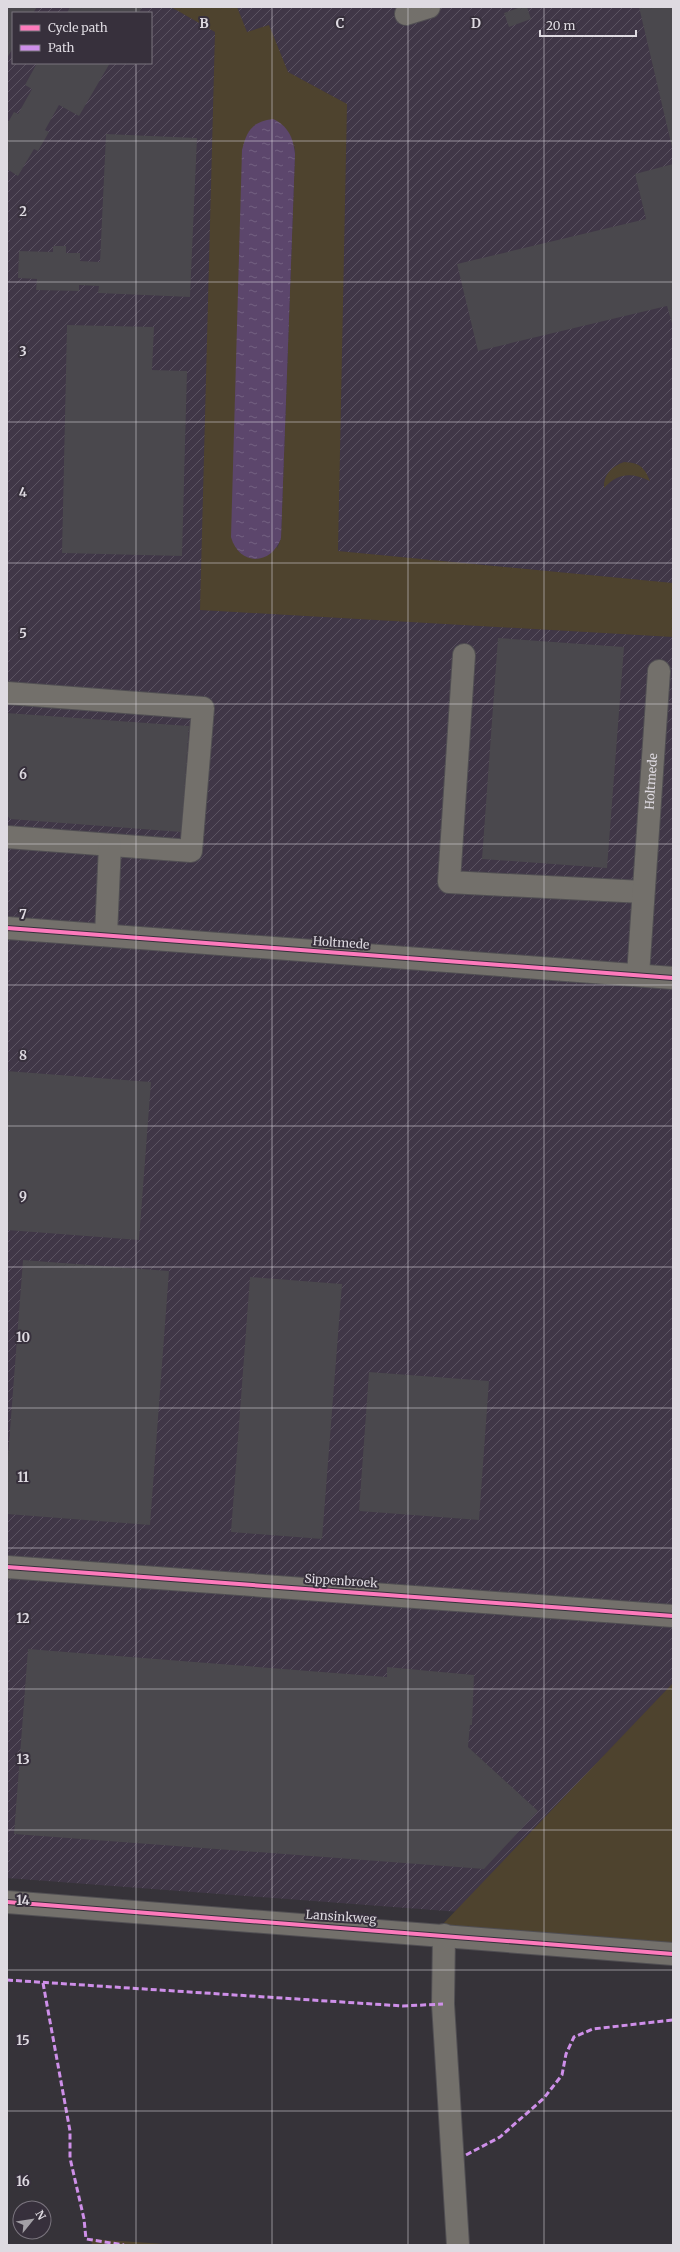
<svg xmlns="http://www.w3.org/2000/svg" width="680" height="2252" font-family="Merriweather,serif">
  <style>
    .industrial { fill: url(#industrial-furrows); fill-rule: evenodd }
    .grass { fill: #4e432e; fill-rule: evenodd }
    .water { fill: url(#water-ripples) }
    .building { fill: #4a484d }
    .lines { fill: none; stroke-linecap: round; stroke-linejoin: round }
    .minor-casing { stroke: #514f53; stroke-width: 24 }
    .minor { stroke: #73706b; stroke-width: 22 }
    .quiet { stroke: #ce8fe9; stroke-width: 3; stroke-dasharray: 6 3; stroke-linecap: butt }
    .cycleway-casing { stroke: #37303c; stroke-width: 6 }
    .cycleway { stroke: #fd7abc; stroke-width: 4 }
    .grid { fill: none; stroke: #dedae1; stroke-width: 1; stroke-opacity: 0.55 }
    .labels { text-anchor: middle; stroke-width: 4; stroke-linejoin: round; paint-order: stroke }
    .street-label { font-size: 12px; fill: #dedae1; stroke: #37303c }
    .grid-label { font-size: 13px; text-anchor: middle; font-weight: bold; fill: #dedae1; stroke: #37303c; stroke-width: 4; stroke-linejoin: round; paint-order: stroke }
  </style>
  <defs>
    <pattern id="industrial-furrows" width="10" height="10" patternUnits="userSpaceOnUse"><rect width="10" height="10" fill="#403747"/><path d="M-1 1l2-2M0 10L10 0M9 11l2-2" fill="none" stroke="#5b5361"/></pattern>
    <pattern id="water-ripples" width="26" height="14" patternUnits="userSpaceOnUse"><rect width="26" height="14" fill="#5c466c"/><path d="M2 4q2-2 4 0t4 0M15 11q2-2 4 0t4 0" fill="none" stroke="#736081"/></pattern>
  </defs>
  <rect width="100%" height="100%" fill="#363339"/>
  <path class="industrial" d="M 7,7 L 673,7 L 673,1928 L 7,1878 ZM 13,13 L 151,13 L 151,63 L 13,63 Z"/>
  <g class="grass">
    <path d="M 171,7 L 237,7 L 247,32 L 269,25 L 288,72 L 347,104 L 338,551 L 673,583 L 673,637 L 200,610 L 215,32 ZM 294,142 L 295,154 L 281,538 L 277,549 Z"/>
    <path d="M 624,462 C 639,463 644,466 650,481 C 631,472 618,473 604,488 C 603,475 612,466 624,462 Z"/>
    <path d="M 673,1683 L 673,1944 L 441,1926 Z"/>
    <path d="M 91,2239 L 179,2245 L 92,2245 Z"/>
  </g>
  <path class="water" d="M 273,119 C 288,126 293,137 295,154 L 281,538 C 271,566 239,566 231,537 L 242,150 C 247,130 252,122 273,119 Z"/>
  <g class="building">
    <path d="M 7,7 L 37,7 L 33,13 L 13,13 L 13,48 L 7,58 Z"/>
    <path d="M 70,7 L 142,7 L 139,13 L 67,13 Z"/>
    <path d="M 521,7 L 527,7 L 531,19 L 509,27 L 504,13 Z"/>
    <path d="M 639,7 L 673,7 L 673,147 L 672,147 Z"/>
    <path d="M 37,63 L 110,63 L 79,116 L 59,105 L 45,130 L 49,132 L 38,151 L 34,149 L 18,176 L 7,169 L 7,124 L 14,112 L 18,114 L 32,89 L 25,85 Z"/>
    <path d="M 106,134 L 197,138 L 190,297 L 98,293 L 99,286 L 79,285 L 79,291 L 36,290 L 37,279 L 18,278 L 19,251 L 53,252 L 53,246 L 66,246 L 66,253 L 80,253 L 80,261 L 100,262 Z"/>
    <path d="M 673,164 L 673,327 L 667,306 L 478,351 L 457,264 L 646,219 L 635,174 Z"/>
    <path d="M 67,325 L 154,327 L 152,370 L 187,371 L 182,556 L 62,553 Z"/>
    <path d="M 498,638 L 624,647 L 607,868 L 482,859 Z"/>
    <path d="M 7,713 L 189,726 L 181,832 L 10,819 L 7,815 Z"/>
    <path d="M 7,1071 L 151,1082 L 139,1240 L 7,1230 Z"/>
    <path d="M 23,1260 L 169,1271 L 150,1525 L 7,1514 L 7,1469 Z"/>
    <path d="M 250,1277 L 342,1284 L 322,1539 L 231,1532 Z"/>
    <path d="M 369,1372 L 489,1381 L 479,1520 L 359,1511 Z"/>
    <path d="M 28,1649 L 387,1677 L 387,1667 L 474,1675 L 472,1725 L 470,1725 L 468,1747 L 538,1811 L 484,1869 L 14,1834 Z"/>
  </g>
  <g class="lines">
    <defs>
      <g id="minor">
        <path d="M 406,14 L 429,7"/>
        <path d="M 464,655 L 449,882 L 643,892"/>
        <path d="M 7,693 L 203,708 L 191,851 L 7,837"/>
        <path d="M 7,928 L 673,978"/>
        <path d="M 106,935 L 110,845"/>
        <path id="s1" d="M 638,975 L 659,671"/>
        <path d="M 7,1567 L 673,1616"/>
        <path d="M 7,1902 L 673,1954"/>
        <path d="M 444,1935 L 443,2004 L 458,2245"/>
      </g>
    </defs>
    <use href="#minor" class="minor-casing"/>
    <use href="#minor" class="minor"/>
    <g class="quiet">
      <path d="M 7,1980 L 403,2006 L 443,2004"/>
      <path d="M 43,1983 L 70,2131 L 70,2158 L 84,2219 L 86,2239 L 124,2245"/>
      <path d="M 466,2155 L 500,2137 L 544,2098 L 562,2075 L 566,2054 L 574,2037 L 593,2029 L 673,2020"/>
    </g>
    <defs>
      <g id="cycleway">
        <path d="M 7,928 L 673,978"/>
        <path d="M 7,1567 L 673,1616"/>
        <path d="M 7,1902 L 673,1954"/>
      </g>
    </defs>
    <use href="#cycleway" class="cycleway-casing"/>
    <use href="#cycleway" class="cycleway"/>
  </g>
  <path class="grid" d="M 136,7 L 136,13M 272,7 L 272,2245M 408,7 L 408,2245M 544,7 L 544,2245M 136,63 L 136,2245M 7,141 L 673,141M 7,282 L 673,282M 7,422 L 673,422M 7,563 L 673,563M 7,704 L 673,704M 7,844 L 673,844M 7,985 L 673,985M 7,1126 L 673,1126M 7,1267 L 673,1267M 7,1408 L 673,1408M 7,1548 L 673,1548M 7,1689 L 673,1689M 7,1830 L 673,1830M 7,1970 L 673,1970M 7,2111 L 673,2111"/>
  <g class="labels">
    <g class="street-label">
      <text dy="4" stroke="none"><textPath href="#s1" startOffset="194">Holtmede</textPath></text>
      <text transform="translate(341 943) rotate(4)" y="4">Holtmede</text>
      <text transform="translate(341 1581) rotate(4)" y="4">Sippenbroek</text>
      <text transform="translate(341 1917) rotate(4)" y="4">Lansinkweg</text>
    </g>
  </g>
  <g class="grid-label">
    <text x="204" y="28">B</text>
    <text x="340" y="28">C</text>
    <text x="476" y="28">D</text>
    <text x="23" y="216">2</text>
    <text x="23" y="356">3</text>
    <text x="23" y="497">4</text>
    <text x="23" y="638">5</text>
    <text x="23" y="779">6</text>
    <text x="23" y="919">7</text>
    <text x="23" y="1060">8</text>
    <text x="23" y="1201">9</text>
    <text x="23" y="1342">10</text>
    <text x="23" y="1482">11</text>
    <text x="23" y="1623">12</text>
    <text x="23" y="1764">13</text>
    <text x="23" y="1905">14</text>
    <text x="23" y="2045">15</text>
    <text x="23" y="2186">16</text>
  </g>
  <rect width="680" height="2252" fill="none" stroke="#dedae1" stroke-width="16"/>
  <rect x="12" y="12" width="140" height="52" fill="#37303c" stroke="#7a747e"/>
  <rect x="20" y="25" width="20" height="6" fill="#fd7abc" stroke="#7a747e"/>
  <text x="48" y="32" font-size="12" fill="#dedae1">Cycle path</text>
  <rect x="20" y="45" width="20" height="6" fill="#ce8fe9" stroke="#7a747e"/>
  <text x="48" y="52" font-size="12" fill="#dedae1">Path</text>
  <g transform="translate(32 2220) rotate(60)"><circle r="19" fill="#37303c" stroke="#7a747e"/>
  <path d="M0-3L7 15L0 10L-7 15Z" fill="#a3a0a6"/>
  <text y="-6" font-size="11" font-weight="bold" text-anchor="middle" fill="#dedae1">N</text>
  </g>
  <path d="M540 30v6h96v-6" fill="none" stroke="#dedae1" stroke-width="2"/>
  <text x="546" y="30" font-size="12" fill="#dedae1" stroke="#37303c" stroke-width="3" paint-order="stroke">20 m</text>
</svg>
